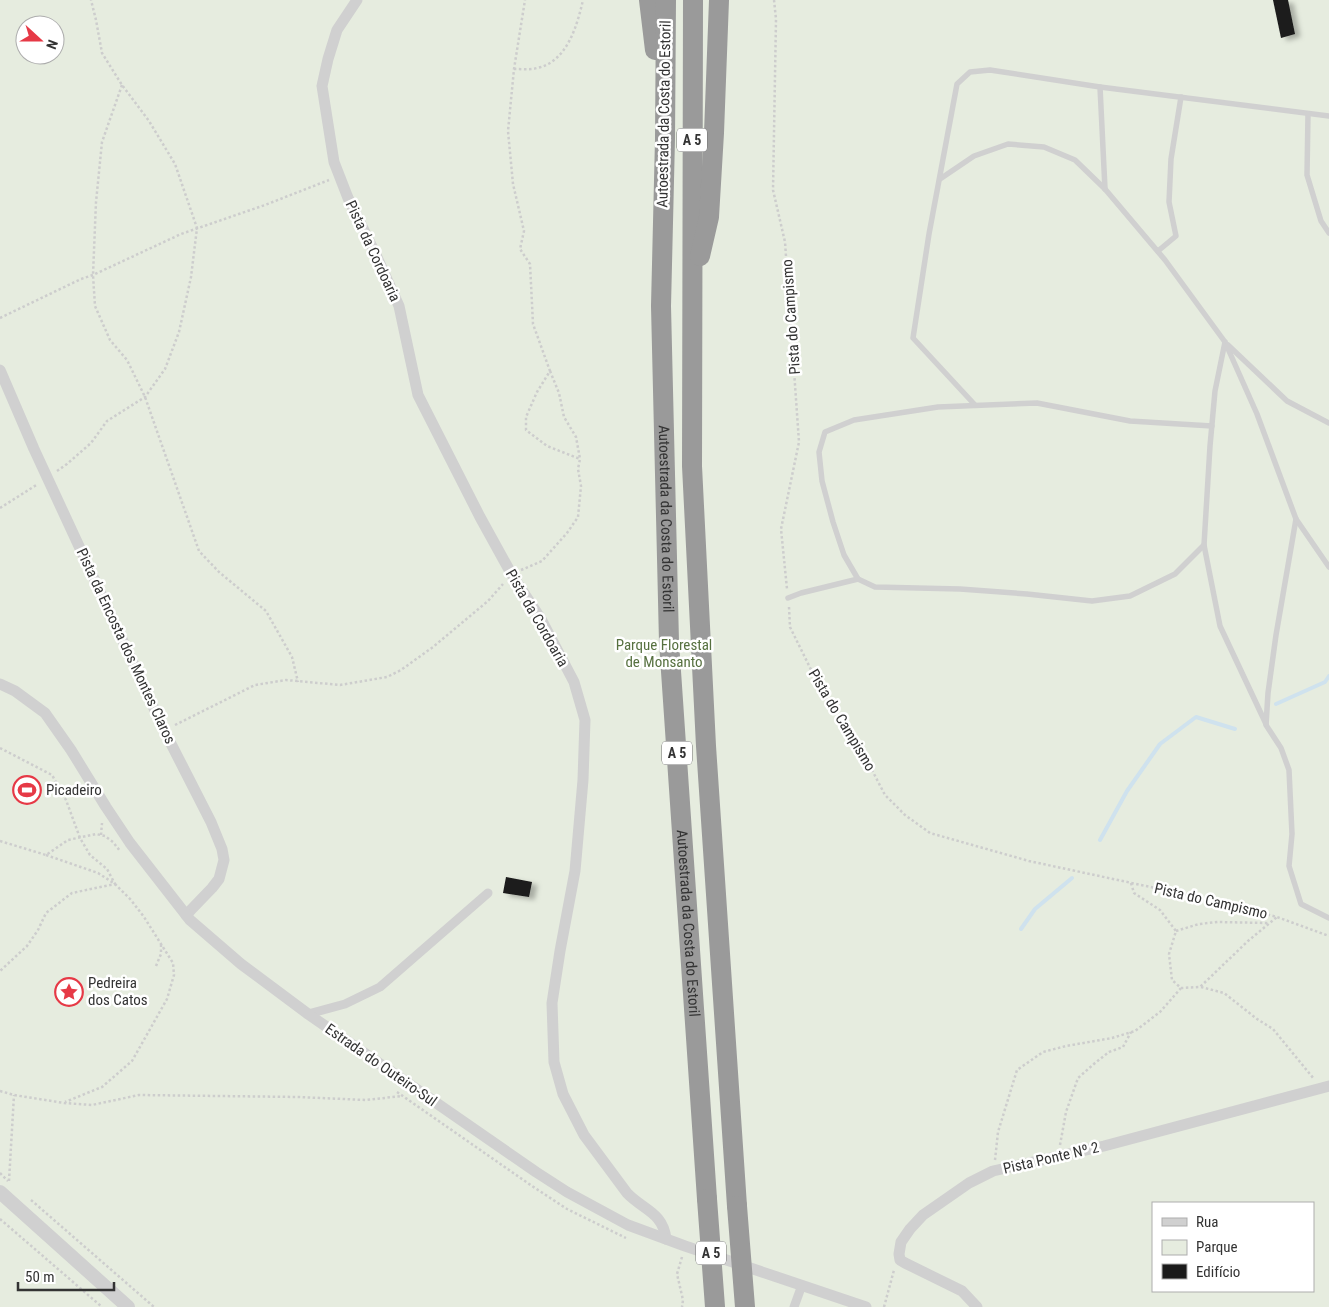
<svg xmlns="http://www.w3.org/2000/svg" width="1329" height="1307" font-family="'Roboto Condensed',sans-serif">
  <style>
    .green { fill: #e6ecdf; fill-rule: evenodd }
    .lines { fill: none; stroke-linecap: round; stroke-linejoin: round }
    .stream { stroke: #cfe2ee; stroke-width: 4 }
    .building { fill: #1a1a1a; filter: url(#shadow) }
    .path { stroke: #cdcdcd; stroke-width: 2.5; stroke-dasharray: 2.5 2.5; stroke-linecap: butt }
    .service { stroke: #d0d0d0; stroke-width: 5.5 }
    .pedestrian { stroke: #d0d0d0; stroke-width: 9 }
    .minor { stroke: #d0d0d0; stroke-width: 11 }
    .tertiary { stroke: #d0d0d0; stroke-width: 14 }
    .motorway { stroke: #9a9a9a; stroke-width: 20 }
    .motorway-bridge { stroke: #9a9a9a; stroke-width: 20 }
    .labels { text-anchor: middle; stroke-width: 5; stroke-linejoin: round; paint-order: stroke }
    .shield { fill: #fff; stroke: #707070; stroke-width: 1 }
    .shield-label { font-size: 14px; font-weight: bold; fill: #333 }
    .street-label { font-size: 15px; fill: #333; stroke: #fff }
    .park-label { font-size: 15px; fill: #56703f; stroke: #fff }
    .poi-label { font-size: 15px; fill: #333; stroke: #fff; text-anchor: start }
  </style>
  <defs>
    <filter id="shadow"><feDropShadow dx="5.5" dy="3" stdDeviation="2.5" flood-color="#0004"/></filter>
  </defs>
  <rect width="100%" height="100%" fill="#fff"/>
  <path class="green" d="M 0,0 L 1329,0 L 1329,1307 L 0,1307 ZM 25,25 L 55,25 L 55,55 L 25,55 ZM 1153,1203 L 1313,1203 L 1313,1291 L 1153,1291 Z"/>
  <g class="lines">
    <g class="stream">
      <path d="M 1276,704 L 1325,682 L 1329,676"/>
      <path d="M 1100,840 L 1127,791 L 1160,744 L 1196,717 L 1235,729"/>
      <path d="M 1021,929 L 1035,909 L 1072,878"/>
    </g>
  </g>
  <g class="building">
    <path d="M 1273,0 L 1288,0 L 1295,34 L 1281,38 Z"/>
    <path d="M 506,877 L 532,882 L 529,897 L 503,893 Z"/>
  </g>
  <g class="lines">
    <g class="path">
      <path d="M 774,0 L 776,19 L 773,190 L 785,242 L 799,442 L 781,529 L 787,589"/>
      <path d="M 514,69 C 521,69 530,70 537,68 C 567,62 577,26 583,0"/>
      <path d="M 122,85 L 102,142 L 96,202 L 93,275 L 95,306 L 110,340 L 127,360 L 145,397 L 199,551 L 219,572 L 266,611 L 292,657 L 298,682"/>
      <path d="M 0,318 L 81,279 L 93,275 L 181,234 L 265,205 L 329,180"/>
      <path d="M 550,371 L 559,393 L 564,417 L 576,437 L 580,459"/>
      <path d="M 57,471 L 67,464 L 91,443 L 107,421 L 145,397 L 165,369 L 179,332 L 191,277 L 197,228 L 175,164 L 149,121 L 122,85 L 102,53 L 96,20 L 91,0"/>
      <path d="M 0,508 L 38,484"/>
      <path d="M 521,570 L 542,561 L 567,533 L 578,517 L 581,486 L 578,469 L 580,459 L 547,446 L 526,430 L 526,417 L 537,392 L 550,371 L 533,324 L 530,264 L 520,249 L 524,231 L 513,184 L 508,131 L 514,69 L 525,0"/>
      <path d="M 789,607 L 790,627 L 822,692 L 861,749 L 885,795 L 905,815 L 930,833 L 1029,861 L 1216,901 L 1277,917 L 1329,936"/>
      <path d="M 175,725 L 255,685 L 286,680 L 340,685 L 387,677 L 401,670 L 433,647 L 488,601 L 503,584"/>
      <path d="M 0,748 L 52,775 L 66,800 L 80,838 L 90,855 L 107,869 L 115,884 L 72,893 L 46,913 L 38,930 L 27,946 L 0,971"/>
      <path d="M 101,835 L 102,823"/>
      <path d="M 0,841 L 46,855 L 68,840 L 96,834 L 105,836 L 113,842 L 120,851"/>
      <path d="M 46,855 L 98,873 L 115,884 L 131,900 L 144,917 L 173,963 L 174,975 L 167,999 L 132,1061 L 102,1087 L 65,1102"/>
      <path d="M 1131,883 L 1134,893 L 1160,910 L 1176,931 L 1169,954 L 1172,980 L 1181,988 L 1200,987 L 1248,941 L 1277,917"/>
      <path d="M 1176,931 L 1199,924 L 1218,922 L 1268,923"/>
      <path d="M 156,966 L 161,954 L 161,944"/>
      <path d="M 1201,987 L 1224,993 L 1257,1019 L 1273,1029 L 1314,1079"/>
      <path d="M 0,1091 L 14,1095 L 64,1103 L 92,1105 L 139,1095 L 298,1097 L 366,1100 L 402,1096"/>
      <path d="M 397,1092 L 532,1186 L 567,1209 L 626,1238"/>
      <path d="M 1060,1145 L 1066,1112 L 1078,1078 L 1095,1063 L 1109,1052 L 1123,1047 L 1131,1032"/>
      <path d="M 995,1160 L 998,1132 L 1017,1070 L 1043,1052 L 1066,1046 L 1112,1038 L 1135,1031 L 1160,1012 L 1181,988"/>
      <path d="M 0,1173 L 8,1181"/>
      <path d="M 9,1181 L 14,1095"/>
      <path d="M 31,1200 L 154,1307"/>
      <path d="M 0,1219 L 102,1307"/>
      <path d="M 682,1257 L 677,1274 L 683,1300 L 682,1307"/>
      <path d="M 884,1307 L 894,1270"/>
    </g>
    <g class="service">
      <path d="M 1100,87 L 1329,116"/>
      <path d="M 1308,114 L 1307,175 L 1321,221 L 1329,233"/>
      <path d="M 940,179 L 974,156 L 1008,144 L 1044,147 L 1075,160 L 1105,189 L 1165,260 L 1225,342 L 1257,414 L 1296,519 L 1276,635 L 1268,693 L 1266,725 L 1281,748 L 1289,770 L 1292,834 L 1289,866 L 1301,904 L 1329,918"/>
      <path d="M 1158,251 L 1176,236 L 1169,202 L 1171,159 L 1181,97"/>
      <path d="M 1225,342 L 1215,391 L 1210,446 L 1204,545 L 1220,626 L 1266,724"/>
      <path d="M 1228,345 L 1287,401 L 1329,423"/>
      <path d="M 975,405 L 913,338 L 929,234 L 957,84 L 970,72 L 990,70 L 1100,87 L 1105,189"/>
      <path d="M 1296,519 L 1329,567"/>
      <path d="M 1204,545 L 1175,574 L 1130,596 L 1092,601 L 1027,594 L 960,589 L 875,587 L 858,579 L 844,555 L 833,522 L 822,481 L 819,452 L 825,432 L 854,420 L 938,407 L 1037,403 L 1130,421 L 1212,426"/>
      <path d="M 788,598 L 801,593 L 858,579"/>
    </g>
    <g class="pedestrian">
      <path d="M 308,1014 L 345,1004 L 380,987 L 488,893"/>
      <path d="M 794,1307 L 802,1285"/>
    </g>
    <g class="minor">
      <path d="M 357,0 L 337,30 L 328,59 L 322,86 L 334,162 L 348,198 L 376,255 L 399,306 L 418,395 L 480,517 L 512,575 L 541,619 L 574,682 L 585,720 L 583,780 L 575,871 L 560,951 L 552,1003 L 554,1062 L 563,1094 L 584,1135 L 627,1193 C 643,1210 663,1212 666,1239"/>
      <path d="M 0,370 L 34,449 L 140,678 L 164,730 L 211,822 L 222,849 L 224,860 L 219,879 L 212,888 L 186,915"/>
      <path d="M 0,684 L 15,691 L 45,713 L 71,750 L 106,807 L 130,843 L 190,920 L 241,964 L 308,1014 L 536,1172 L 567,1192 L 628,1225 L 685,1246 L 866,1307"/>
      <path d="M 977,1307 L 962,1291 L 905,1263 L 900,1260 L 899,1254 L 901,1242 L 910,1229 L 923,1215 L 969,1183 L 993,1171 L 1104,1146 L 1329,1086"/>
    </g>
    <path class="tertiary" d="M 0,1192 L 128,1307"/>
    <g class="motorway">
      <path d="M 649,0 L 655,50"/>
      <path id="s1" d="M 666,0 L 665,139 L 661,306 L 669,642 L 707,1199"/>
      <path d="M 693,0 L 692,466 L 706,746 L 737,1206"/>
      <path d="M 700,256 L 709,217 L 714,133 L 719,0"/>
    </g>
    <g class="motorway-bridge">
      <path d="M 707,1199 L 715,1307"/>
      <path d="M 737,1206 L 745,1307"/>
    </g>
  </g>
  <defs>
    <symbol id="stadium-ring" viewBox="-11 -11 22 22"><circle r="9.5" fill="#fff" stroke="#e63946" stroke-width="1.5"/><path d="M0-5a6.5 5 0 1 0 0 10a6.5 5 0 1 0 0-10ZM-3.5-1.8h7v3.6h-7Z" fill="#e63946"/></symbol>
    <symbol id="sight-ring" viewBox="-11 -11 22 22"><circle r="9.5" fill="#fff" stroke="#e63946" stroke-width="1.5"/><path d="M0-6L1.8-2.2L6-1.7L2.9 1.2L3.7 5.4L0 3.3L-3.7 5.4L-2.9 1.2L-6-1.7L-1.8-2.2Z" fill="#e63946"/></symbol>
  </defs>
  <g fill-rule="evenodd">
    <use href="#stadium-ring" x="11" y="774" width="32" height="32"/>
    <use href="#sight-ring" x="53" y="976" width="32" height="32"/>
  </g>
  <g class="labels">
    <g class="shield">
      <rect x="677" y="128.5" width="30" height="23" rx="4"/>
      <rect x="662" y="741.5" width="30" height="23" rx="4"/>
      <rect x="696" y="1241.5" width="30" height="23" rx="4"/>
    </g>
    <g class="shield-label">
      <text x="692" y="145">A 5</text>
      <text x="677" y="758">A 5</text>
      <text x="711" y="1258">A 5</text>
    </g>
    <g class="street-label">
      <text transform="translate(664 114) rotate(-89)" y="5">Autoestrada da Costa do Estoril</text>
      <text transform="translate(373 251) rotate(65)" y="5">Pista da Cordoaria</text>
      <text transform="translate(791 317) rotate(-94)" y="5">Pista do Campismo</text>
      <text dy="5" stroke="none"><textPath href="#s1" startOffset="519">Autoestrada da Costa do Estoril</textPath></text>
      <text transform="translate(537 618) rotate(60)" y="5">Pista da Cordoaria</text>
      <text transform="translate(126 646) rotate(65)" y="5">Pista da Encosta dos Montes Claros</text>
      <text transform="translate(842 720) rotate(59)" y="5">Pista do Campismo</text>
      <text transform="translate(1211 901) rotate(13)" y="5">Pista do Campismo</text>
      <text dy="5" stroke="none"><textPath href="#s1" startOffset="924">Autoestrada da Costa do Estoril</textPath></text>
      <text transform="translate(381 1065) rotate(35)" y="5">Estrada do Outeiro-Sul</text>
      <text transform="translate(1051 1158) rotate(-13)" y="5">Pista Ponte Nº 2</text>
    </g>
    <g class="park-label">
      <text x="664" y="650">Parque Florestal<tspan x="664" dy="17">de Monsanto</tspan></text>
    </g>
    <g class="poi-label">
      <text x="46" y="795">Picadeiro</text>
      <text x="88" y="988">Pedreira<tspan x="88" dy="17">dos Catos</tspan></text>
    </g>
  </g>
  <rect x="1152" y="1202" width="162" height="90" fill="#ffffff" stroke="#adadad"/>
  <rect x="1162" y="1218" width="25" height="8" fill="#d0d0d0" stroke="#adadad"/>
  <text x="1196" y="1227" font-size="15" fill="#333333">Rua</text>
  <rect x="1162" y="1240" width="25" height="15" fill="#e6ecdf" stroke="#adadad"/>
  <text x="1196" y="1252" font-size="15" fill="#333333">Parque</text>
  <rect x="1162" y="1264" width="25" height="15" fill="#1a1a1a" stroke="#adadad"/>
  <text x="1196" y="1277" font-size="15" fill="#333333">Edifício</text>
  <g transform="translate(40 40) rotate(111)"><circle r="24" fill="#ffffff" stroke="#adadad"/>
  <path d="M0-4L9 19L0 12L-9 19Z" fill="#e63946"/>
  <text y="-8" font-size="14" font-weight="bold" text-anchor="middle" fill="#333333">N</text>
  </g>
  <path d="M18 1282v8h96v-8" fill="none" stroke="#333333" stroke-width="2.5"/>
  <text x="25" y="1282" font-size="15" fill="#333333" stroke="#ffffff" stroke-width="4" paint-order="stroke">50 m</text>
</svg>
